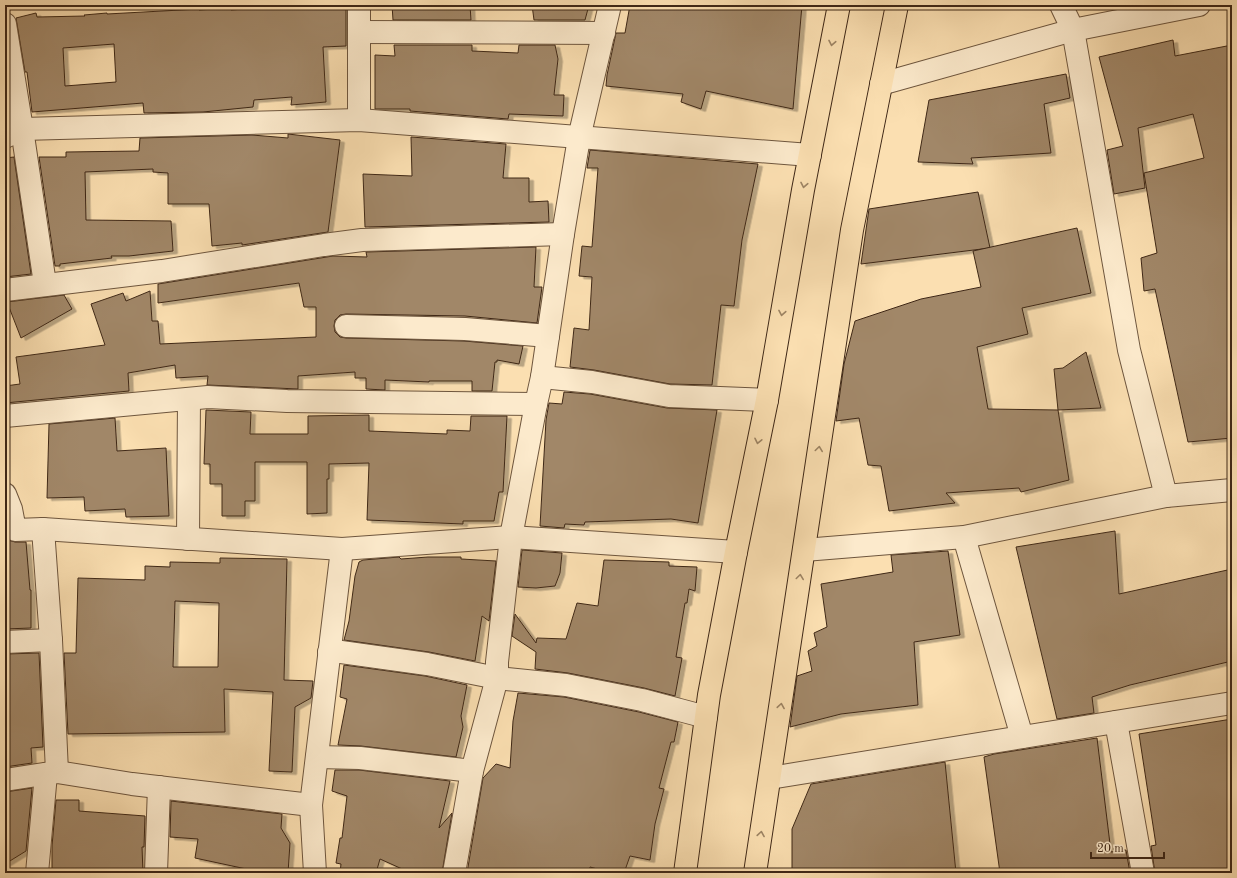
<svg xmlns="http://www.w3.org/2000/svg" width="1237" height="878" font-family="'Old Standard TT',serif">
  <style>
    .building { fill: #a18767; stroke: #3f2817; fill-rule: evenodd; filter: url(#shadow) }
    .lines { fill: none; stroke-linecap: round; stroke-linejoin: round }
    .minor-casing { stroke: #6e563e; stroke-width: 24 }
    .primary-casing { stroke: #3f2817; stroke-width: 24 }
    .minor { stroke: #fceacc; stroke-width: 22 }
    .primary { stroke: #fbdfb1; stroke-width: 22 }
    .oneway { stroke: #9d8464 }
  </style>
  <defs>
    <filter id="shadow"><feDropShadow dx="4.5" dy="2.5" stdDeviation="0" flood-color="#0004"/></filter>
  </defs>
  <rect width="100%" height="100%" fill="#fbdfb1"/>
  <filter id="stains"><feTurbulence type="fractalNoise" baseFrequency=".005" numOctaves="4"/><feColorMatrix values="0 0 0 0 .2 0 0 0 0 .09 0 0 0 0 .02 0 0 0 .5 -.17"/></filter>
  <radialGradient id="worn" r=".72"><stop offset=".6" stop-color="#630" stop-opacity="0"/><stop offset="1" stop-color="#630" stop-opacity=".3"/></radialGradient>
  <g class="building">
    <path d="M 297,5 L 346,5 L 346,46 L 323,47 L 326,102 L 291,105 L 292,97 L 254,100 L 253,107 L 203,112 L 144,113 L 143,103 L 32,112 L 27,72 L 25,72 L 16,18 L 36,13 L 37,17 L 85,16 L 84,15 L 107,13 L 107,14 L 199,9 L 199,10 L 231,8 L 231,10 ZM 114,44 L 116,82 L 65,86 L 63,48 Z"/>
    <path d="M 392,5 L 470,5 L 471,20 L 393,20 Z"/>
    <path d="M 532,5 L 589,5 L 585,20 L 534,20 Z"/>
    <path d="M 630,5 L 802,5 L 793,109 L 706,91 L 701,109 L 681,102 L 683,94 L 606,86 L 607,75 L 616,33 L 625,33 Z"/>
    <path d="M 1173,40 L 1175,56 L 1232,45 L 1232,438 L 1188,442 L 1155,289 L 1144,291 L 1141,258 L 1157,253 L 1144,173 L 1204,158 L 1193,114 L 1138,128 L 1145,188 L 1114,194 L 1107,150 L 1123,146 L 1099,57 Z"/>
    <path d="M 394,45 L 472,45 L 472,51 L 518,53 L 519,45 L 555,45 L 558,59 L 554,95 L 564,95 L 563,116 L 509,114 L 508,119 L 410,111 L 410,109 L 375,109 L 375,55 L 395,56 Z"/>
    <path d="M 1066,74 L 1070,98 L 1044,104 L 1051,153 L 971,158 L 973,164 L 918,162 L 929,100 Z"/>
    <path d="M 288,134 L 340,140 L 328,232 L 242,245 L 242,243 L 212,246 L 209,204 L 168,204 L 168,173 L 153,172 L 153,169 L 85,172 L 86,220 L 171,221 L 173,251 L 129,256 L 111,256 L 112,258 L 60,264 L 60,266 L 55,266 L 39,157 L 66,157 L 66,152 L 139,151 L 140,138 L 252,135 L 288,138 Z"/>
    <path d="M 411,137 L 506,144 L 503,178 L 529,178 L 529,202 L 548,201 L 549,222 L 365,227 L 363,174 L 412,176 Z"/>
    <path d="M 590,150 L 758,164 L 742,240 L 734,306 L 721,305 L 712,385 L 670,384 L 594,370 L 570,367 L 574,328 L 589,330 L 592,277 L 579,276 L 582,246 L 592,247 L 598,168 L 587,168 Z"/>
    <path d="M 14,157 L 31,274 L 5,277 L 5,158 Z"/>
    <path d="M 978,192 L 990,248 L 861,264 L 869,209 Z"/>
    <path d="M 1077,228 L 1091,293 L 1022,308 L 1028,334 L 977,347 L 988,409 L 1058,410 L 1069,480 L 1021,492 L 1019,488 L 946,493 L 955,503 L 889,511 L 881,466 L 868,465 L 859,418 L 836,421 L 844,364 L 855,321 L 921,299 L 981,287 L 973,251 Z"/>
    <path d="M 536,247 L 534,287 L 542,287 L 537,323 L 465,316 L 346,314 L 340,315 L 335,320 L 334,326 L 335,332 L 340,337 L 346,338 L 464,341 L 523,346 L 519,364 L 497,360 L 497,362 L 495,362 L 492,391 L 472,391 L 472,381 L 429,381 L 429,382 L 385,380 L 385,390 L 366,389 L 366,378 L 355,378 L 355,372 L 298,376 L 298,389 L 207,385 L 208,376 L 176,378 L 175,365 L 128,373 L 129,391 L 5,403 L 5,386 L 20,384 L 16,357 L 105,345 L 91,304 L 123,293 L 126,301 L 150,291 L 152,321 L 158,321 L 160,344 L 316,337 L 316,307 L 304,307 L 299,283 L 158,303 L 158,284 L 333,256 L 367,257 L 366,252 Z"/>
    <path d="M 64,295 L 72,309 L 21,338 L 7,302 Z"/>
    <path d="M 1086,352 L 1101,408 L 1058,410 L 1054,369 L 1063,368 Z"/>
    <path d="M 564,392 L 590,394 L 667,408 L 717,410 L 698,523 L 671,519 L 585,522 L 584,525 L 565,524 L 564,528 L 540,526 L 546,420 L 549,403 L 562,404 Z"/>
    <path d="M 206,410 L 251,412 L 250,434 L 308,434 L 308,416 L 369,415 L 369,431 L 447,434 L 447,430 L 470,431 L 471,416 L 507,416 L 503,492 L 499,492 L 494,521 L 463,521 L 463,524 L 367,520 L 369,463 L 329,464 L 329,479 L 327,479 L 327,513 L 307,514 L 307,462 L 255,462 L 255,501 L 245,501 L 245,516 L 222,516 L 222,484 L 210,484 L 210,464 L 204,464 Z"/>
    <path d="M 115,418 L 117,451 L 166,448 L 169,516 L 126,517 L 125,509 L 85,511 L 84,497 L 47,498 L 49,424 Z"/>
    <path d="M 1115,531 L 1119,594 L 1232,569 L 1232,661 L 1130,685 L 1092,697 L 1094,713 L 1057,719 L 1016,547 Z"/>
    <path d="M 5,539 L 15,542 L 26,542 L 30,590 L 31,590 L 31,628 L 5,629 Z"/>
    <path d="M 522,550 L 562,553 L 560,573 L 555,586 L 536,588 L 518,587 Z"/>
    <path d="M 948,551 L 960,635 L 914,642 L 918,705 L 841,714 L 790,727 L 797,676 L 812,671 L 808,651 L 817,646 L 814,633 L 827,627 L 821,584 L 893,572 L 891,555 Z"/>
    <path d="M 399,557 L 401,559 L 428,557 L 461,557 L 461,559 L 496,561 L 489,621 L 482,616 L 475,661 L 429,652 L 344,640 L 349,621 L 355,576 L 359,562 L 363,560 Z"/>
    <path d="M 220,558 L 287,559 L 284,680 L 313,681 L 311,698 L 295,707 L 292,772 L 269,771 L 273,692 L 224,689 L 225,732 L 68,734 L 64,653 L 76,653 L 78,578 L 145,580 L 145,566 L 170,567 L 170,562 L 220,563 ZM 175,601 L 219,603 L 218,667 L 173,667 Z"/>
    <path d="M 604,560 L 669,562 L 669,566 L 697,567 L 695,591 L 689,589 L 687,603 L 685,603 L 676,657 L 682,658 L 675,696 L 644,688 L 568,673 L 535,669 L 536,652 L 512,636 L 515,614 L 536,643 L 537,638 L 566,639 L 577,603 L 598,606 Z"/>
    <path d="M 39,653 L 43,747 L 31,748 L 32,763 L 5,767 L 5,654 Z"/>
    <path d="M 344,665 L 425,676 L 467,685 L 461,716 L 463,727 L 456,757 L 361,746 L 338,745 L 347,699 L 340,697 Z"/>
    <path d="M 518,693 L 564,697 L 639,712 L 678,722 L 674,742 L 671,742 L 659,788 L 664,789 L 655,824 L 650,860 L 630,856 L 624,873 L 612,873 L 590,867 L 589,873 L 467,873 L 483,778 L 496,764 L 510,768 L 513,721 Z"/>
    <path d="M 1232,719 L 1232,873 L 1155,873 L 1151,846 L 1156,845 L 1139,734 Z"/>
    <path d="M 1097,738 L 1111,852 L 1126,850 L 1130,873 L 1000,873 L 984,757 L 994,754 Z"/>
    <path d="M 945,762 L 956,873 L 792,873 L 792,829 L 811,784 Z"/>
    <path d="M 335,770 L 359,770 L 450,781 L 439,828 L 452,813 L 442,873 L 411,873 L 380,859 L 376,873 L 340,873 L 341,864 L 336,863 L 340,838 L 342,838 L 347,796 L 332,791 Z"/>
    <path d="M 32,788 L 26,851 L 5,864 L 5,792 Z"/>
    <path d="M 56,800 L 79,800 L 79,811 L 145,816 L 144,847 L 142,847 L 143,873 L 52,873 L 52,846 Z"/>
    <path d="M 171,801 L 282,814 L 281,828 L 290,843 L 288,873 L 251,873 L 251,870 L 195,858 L 198,839 L 170,837 Z"/>
  </g>
  <g class="lines">
    <defs>
      <g id="minor">
        <path d="M 359,5 L 359,120"/>
        <path d="M 1061,5 L 1073,30 L 1129,350 L 1166,496 L 1232,490"/>
        <path d="M 5,24 L 22,129 L 45,284"/>
        <path d="M 359,32 L 604,33"/>
        <path d="M 881,84 L 1073,30 L 1199,5"/>
        <path d="M 5,137 L 22,129 L 359,120 L 810,155"/>
        <path d="M 5,290 L 162,271 L 324,245 L 362,240 L 563,234"/>
        <path d="M 346,326 L 465,329 L 548,336"/>
        <path d="M 542,377 L 592,382 L 669,396 L 767,400"/>
        <path d="M 5,416 L 208,397 L 287,401 L 536,404"/>
        <path d="M 5,494 L 11,509 L 15,530 L 43,529 L 342,549 L 511,537 L 736,552"/>
        <path d="M 43,529 L 51,640 L 57,772"/>
        <path d="M 964,537 L 1022,737"/>
        <path d="M 188,539 L 189,399"/>
        <path d="M 804,550 L 964,537 L 1166,496"/>
        <path d="M 5,642 L 51,640"/>
        <path d="M 329,652 L 341,652 L 427,664 L 497,678 L 566,685 L 642,700 L 706,717"/>
        <path d="M 1116,722 L 1143,873"/>
        <path d="M 317,757 L 360,758 L 472,771"/>
        <path d="M 770,778 L 1232,703"/>
        <path d="M 5,780 L 57,772 L 132,784 L 311,805"/>
        <path d="M 37,873 L 46,774"/>
        <path d="M 156,873 L 159,787"/>
        <path d="M 315,873 L 311,805 L 342,549"/>
        <path d="M 454,873 L 472,771 L 497,678 L 497,662 L 511,537 L 536,404 L 542,377 L 563,234 L 579,138 L 610,5"/>
      </g>
      <g id="primary">
        <path d="M 685,873 L 709,695 L 736,552 L 767,400 L 803,190 L 839,5"/>
        <path d="M 755,873 L 852,230 L 897,5"/>
      </g>
    </defs>
    <use href="#minor" class="minor-casing"/>
    <use href="#primary" class="primary-casing"/>
    <use href="#minor" class="minor"/>
    <use href="#primary" class="primary"/>
  </g>
  <defs><path id="oneway-chevron" d="M-2-3.5L2.5 0L-2 3.5" fill="none" stroke-width="1.6" stroke-linecap="round" stroke-linejoin="round"/></defs>
  <g class="oneway">
    <use href="#oneway-chevron" transform="translate(832 43) rotate(101)"/>
    <use href="#oneway-chevron" transform="translate(804 185) rotate(101)"/>
    <use href="#oneway-chevron" transform="translate(782 313) rotate(100)"/>
    <use href="#oneway-chevron" transform="translate(758 441) rotate(102)"/>
    <use href="#oneway-chevron" transform="translate(819 449) rotate(-82)"/>
    <use href="#oneway-chevron" transform="translate(800 577) rotate(-82)"/>
    <use href="#oneway-chevron" transform="translate(781 706) rotate(-81)"/>
    <use href="#oneway-chevron" transform="translate(761 834) rotate(-81)"/>
  </g>
  <rect width="1237" height="878" fill="none" stroke="#fbdfb1" stroke-width="20"/>
  <rect x="6" y="6" width="1225" height="866" fill="none" stroke="#3f2817" stroke-width="2"/>
  <rect x="10" y="10" width="1217" height="858" fill="none" stroke="#3f2817"/>
  <path d="M1091 852v6h73v-6" fill="none" stroke="#3f2817" stroke-width="2"/>
  <text x="1097" y="852" font-size="12" fill="#3f2817" stroke="#fceacc" stroke-width="3" paint-order="stroke">20 m</text>
  <rect width="100%" height="100%" filter="url(#stains)"/>
  <rect width="100%" height="100%" fill="url(#worn)"/>
</svg>
